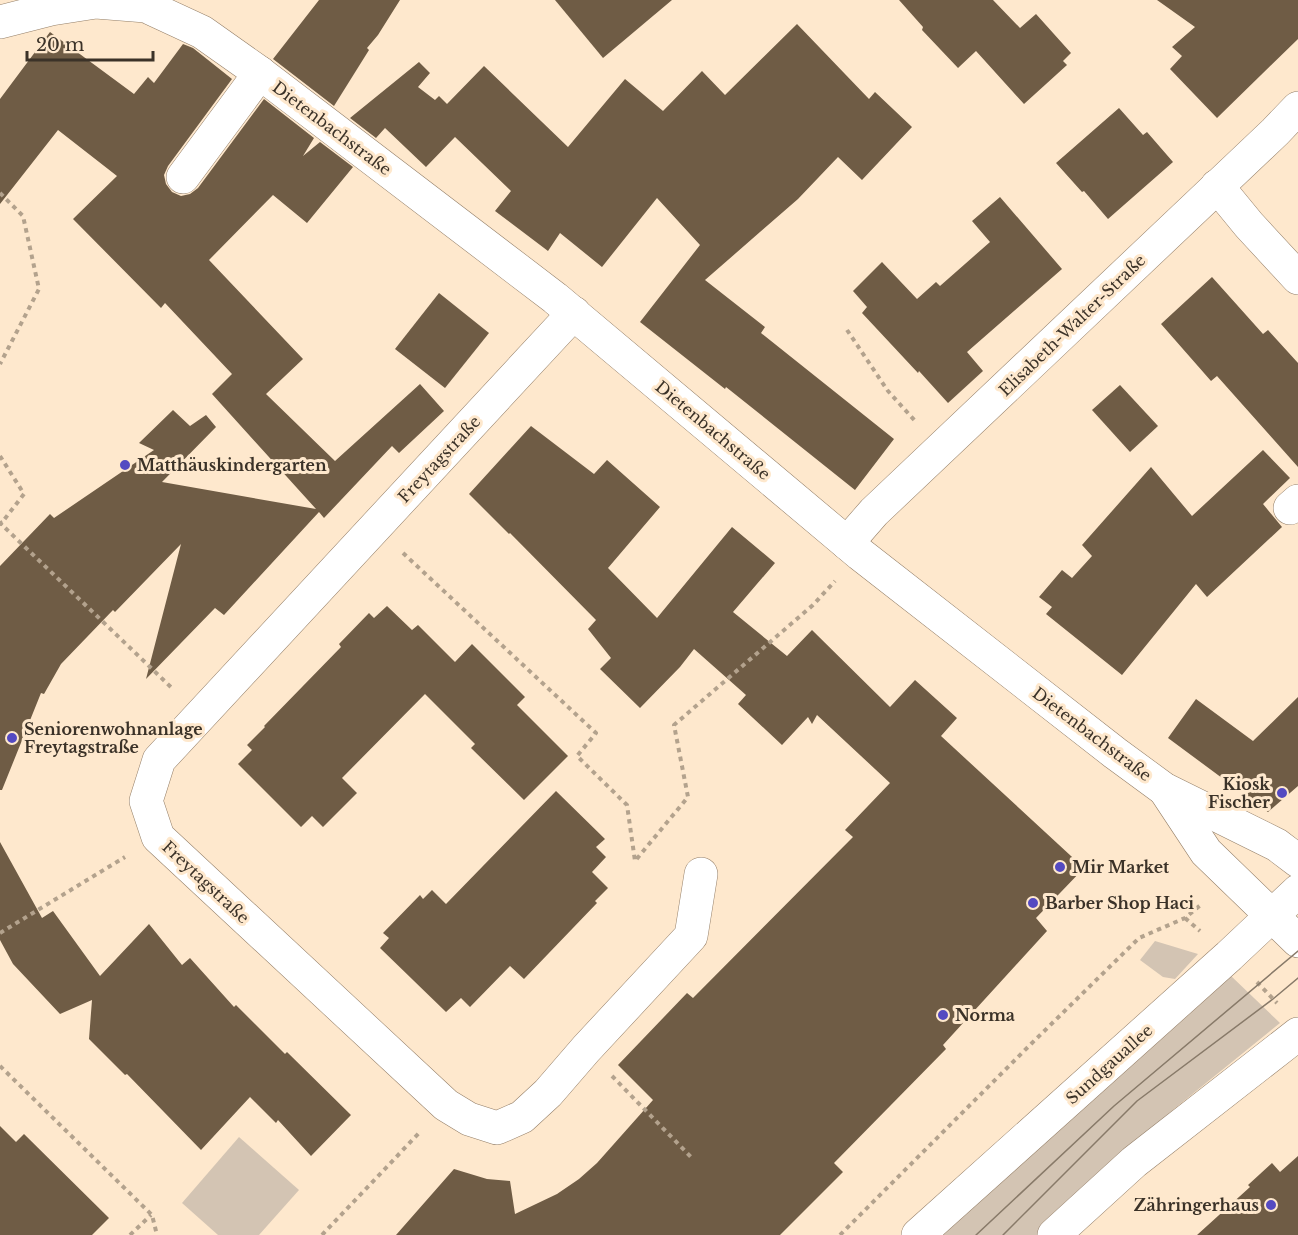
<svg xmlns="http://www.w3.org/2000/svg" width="1298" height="1235" font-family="'Libre Baskerville',serif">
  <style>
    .green { fill: #d3c4b3 }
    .building { fill: #6f5c45 }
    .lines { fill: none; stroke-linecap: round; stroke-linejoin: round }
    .minor-casing { stroke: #947f68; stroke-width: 34 }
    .path { stroke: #b3a28d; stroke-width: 4; stroke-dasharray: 4.5 4.5; stroke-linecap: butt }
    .minor { stroke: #fff; stroke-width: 33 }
    .tram { stroke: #887a69; stroke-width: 1.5 }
    .poi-dot { fill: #544ac1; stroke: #fee8cd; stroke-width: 2 }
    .labels { text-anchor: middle; stroke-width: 6; stroke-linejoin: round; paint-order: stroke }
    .street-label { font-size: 16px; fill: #3b3228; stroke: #fee8cd }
    .poi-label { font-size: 16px; font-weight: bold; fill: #3b3228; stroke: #fee8cd; text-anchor: start }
  </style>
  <rect width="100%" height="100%" fill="#fee8cd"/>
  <g class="green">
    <path d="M 1155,941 L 1198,954 L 1175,979 L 1163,977 L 1140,960 Z"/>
    <path d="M 1230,975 L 1280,1023 L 1174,1109 L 1105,1169 L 1037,1235 L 939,1235 Z"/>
    <path d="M 239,1137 L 299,1190 L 259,1235 L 218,1235 L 182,1203 Z"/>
  </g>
  <g class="building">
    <path d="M 319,0 L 400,0 L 378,35 L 367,48 L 369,50 L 334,106 L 273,59 Z"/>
    <path d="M 555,0 L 672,0 L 603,58 Z"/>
    <path d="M 899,0 L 993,0 L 1020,28 L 1036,14 L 1071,53 L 1063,61 L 1067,65 L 1024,104 L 976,51 L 958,68 L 922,30 L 923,27 Z"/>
    <path d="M 1157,0 L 1298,0 L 1298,39 L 1217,118 L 1170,69 L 1182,56 L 1172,47 L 1195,27 Z"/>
    <path d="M 797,24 L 869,99 L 875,92 L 912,127 L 862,180 L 838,157 L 798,199 L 705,280 L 765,327 L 761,333 L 894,439 L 855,490 L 726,387 L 725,389 L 640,322 L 700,245 L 657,198 L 602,267 L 560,233 L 548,251 L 495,211 L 511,191 L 455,137 L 426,167 L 385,128 L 376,138 L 350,118 L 419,62 L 430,73 L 418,87 L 435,100 L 439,96 L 447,104 L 484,66 L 568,147 L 625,79 L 663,111 L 702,71 L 725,95 Z"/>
    <path d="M 50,32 L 134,94 L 148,77 L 154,83 L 183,44 L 193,48 L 232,79 L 168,166 L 164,175 L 166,184 L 172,192 L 181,196 L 190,194 L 198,188 L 264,99 L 314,138 L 303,156 L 320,142 L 353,167 L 307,223 L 273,195 L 209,260 L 303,359 L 266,394 L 335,461 L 420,384 L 444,411 L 399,453 L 392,446 L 324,518 L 319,512 L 224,615 L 215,608 L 146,679 L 181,544 L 115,612 L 113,610 L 61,664 L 44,694 L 41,693 L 2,790 L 0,790 L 0,566 L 50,514 L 54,518 L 154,450 L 139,443 L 173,410 L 190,426 L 206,415 L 216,427 L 162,482 L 316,509 L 212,394 L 232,374 L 165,303 L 161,308 L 73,219 L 117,176 L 58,130 L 0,204 L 0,99 Z"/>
    <path d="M 1119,108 L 1143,135 L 1147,132 L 1173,162 L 1108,219 L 1084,191 L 1082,192 L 1056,163 Z"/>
    <path d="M 1000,197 L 1062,269 L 967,352 L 983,371 L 948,403 L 919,371 L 918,373 L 862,313 L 867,307 L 853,291 L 882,262 L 917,299 L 936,282 L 940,286 L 990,242 L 972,221 Z"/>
    <path d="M 1212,277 L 1263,334 L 1268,330 L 1298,363 L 1298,467 L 1217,376 L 1211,381 L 1161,324 Z"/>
    <path d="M 439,293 L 489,333 L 445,388 L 395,349 Z"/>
    <path d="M 1120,385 L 1158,426 L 1130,452 L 1092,410 Z"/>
    <path d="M 531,426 L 594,474 L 607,460 L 660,507 L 608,568 L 657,618 L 732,527 L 775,563 L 733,612 L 787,656 L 812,630 L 890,707 L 915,680 L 957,718 L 941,736 L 1084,868 L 1036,918 L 1047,931 L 943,1045 L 946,1049 L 834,1163 L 843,1172 L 780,1235 L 396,1235 L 454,1169 L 487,1179 L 510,1181 L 515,1214 L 557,1194 L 579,1179 L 597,1163 L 653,1100 L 618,1065 L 687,993 L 693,998 L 853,837 L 845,830 L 890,783 L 817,715 L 812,724 L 808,717 L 782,745 L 738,704 L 746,695 L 694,649 L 680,667 L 640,708 L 600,669 L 611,658 L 588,629 L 596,620 L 510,533 L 509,534 L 469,494 Z"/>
    <path d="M 1263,450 L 1290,478 L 1263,504 L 1282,527 L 1207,597 L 1196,584 L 1122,675 L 1046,614 L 1052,607 L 1039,597 L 1062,570 L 1072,578 L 1092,556 L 1082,545 L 1151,467 L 1192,516 Z"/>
    <path d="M 387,606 L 412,630 L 418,625 L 455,662 L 472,644 L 525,697 L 517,705 L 568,756 L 524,800 L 471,748 L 475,744 L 425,694 L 342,778 L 357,793 L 323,827 L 312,816 L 301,827 L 238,764 L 252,750 L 247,745 L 265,727 L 264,726 L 341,647 L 339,644 L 369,613 L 374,618 Z"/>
    <path d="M 1298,697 L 1298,786 L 1268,812 L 1168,738 L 1196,699 L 1253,741 Z"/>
    <path d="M 556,791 L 605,839 L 596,847 L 606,857 L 592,872 L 608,888 L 595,901 L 597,903 L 524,979 L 510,966 L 470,1007 L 461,998 L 446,1012 L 380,948 L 389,938 L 383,933 L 420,895 L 423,899 L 432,890 L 446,904 Z"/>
    <path d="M 0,842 L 42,918 L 53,911 L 100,976 L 149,924 L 182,965 L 190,958 L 234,1007 L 236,1005 L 285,1054 L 287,1052 L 351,1115 L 311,1156 L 278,1120 L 276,1123 L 250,1097 L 201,1150 L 127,1074 L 125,1075 L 89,1039 L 92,1000 L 60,1014 L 13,964 L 0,940 Z"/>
    <path d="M 0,1126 L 16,1142 L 24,1134 L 109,1218 L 92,1235 L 0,1235 Z"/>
    <path d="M 1298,1156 L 1298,1235 L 1197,1235 L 1250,1187 L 1248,1185 L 1272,1163 L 1280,1172 Z"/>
  </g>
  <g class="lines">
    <defs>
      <g id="minor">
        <path d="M 0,22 L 51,9 L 96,2 L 146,6 L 202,32 L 260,73 L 555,298 L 860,554 L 1115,753 L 1164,789 L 1277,845 L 1298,861"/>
        <path d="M 183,177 L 260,73"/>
        <path d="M 1217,186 L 1249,225 L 1298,278"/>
        <path d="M 574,313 L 159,760 L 146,801 L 158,837 L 446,1105 L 469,1119 L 497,1128 L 522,1117 L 548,1093 L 586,1049 L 691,936 L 701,874"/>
        <path d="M 1290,508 L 1298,501"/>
        <path d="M 847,543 L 874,512 L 1275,132 L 1298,108"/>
        <path d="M 1165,790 L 1206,852 L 1298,941"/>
        <path d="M 918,1235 L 1229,956 L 1298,891"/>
        <path d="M 1054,1235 L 1134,1162 L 1298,1034"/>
      </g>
    </defs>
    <use href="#minor" class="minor-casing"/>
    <g class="path">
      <path d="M 0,193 L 23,216 L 39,289 L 0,364"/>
      <path d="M 847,330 L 888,391 L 916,422"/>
      <path d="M 0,456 L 24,494 L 0,525"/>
      <path d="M 0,521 L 1,524 L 174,690"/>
      <path d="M 403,553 L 596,733 L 577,756 L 627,805 L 635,861 L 688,797 L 674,725 L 813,605 L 835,581"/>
      <path d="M 1185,918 L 1200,931"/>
      <path d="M 0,933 L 125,857"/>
      <path d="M 1257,982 L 1277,1003"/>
      <path d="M 0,1066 L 152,1215 L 157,1235"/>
      <path d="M 612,1076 L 691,1157"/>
      <path d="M 130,1235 L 151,1215"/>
      <path d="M 322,1235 L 420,1132"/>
      <path d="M 840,1235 L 1031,1044 L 1139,938 L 1185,918 L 1203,903"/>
    </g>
    <use href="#minor" class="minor"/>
    <g class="tram">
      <path d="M 976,1235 L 1114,1106 L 1298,951"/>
      <path d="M 1003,1235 L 1137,1101 L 1273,999 L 1298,978"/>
    </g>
  </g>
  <g class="poi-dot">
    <circle cx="125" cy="465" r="6"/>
    <circle cx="12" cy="738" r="6"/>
    <circle cx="1282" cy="793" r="6"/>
    <circle cx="1060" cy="867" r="6"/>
    <circle cx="1033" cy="903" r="6"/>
    <circle cx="943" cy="1015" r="6"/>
    <circle cx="1271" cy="1205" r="6"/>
  </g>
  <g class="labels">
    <g class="street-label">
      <text transform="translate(332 128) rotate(37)" y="6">Dietenbachstraße</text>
      <text transform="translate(1072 325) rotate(-44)" y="6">Elisabeth-Walter-Straße</text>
      <text transform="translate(713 430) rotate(40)" y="6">Dietenbachstraße</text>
      <text transform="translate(439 459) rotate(-47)" y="6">Freytagstraße</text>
      <text transform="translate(1092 734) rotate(37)" y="6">Dietenbachstraße</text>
      <text transform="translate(206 882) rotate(43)" y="6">Freytagstraße</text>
      <text transform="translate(1109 1064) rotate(-42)" y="6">Sundgauallee</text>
    </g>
    <g class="poi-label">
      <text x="137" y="471">Matthäuskindergarten</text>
      <text x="24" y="735">Seniorenwohnanlage<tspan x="24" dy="18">Freytagstraße</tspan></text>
      <text x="1270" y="790" text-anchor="end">Kiosk<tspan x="1270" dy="18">Fischer</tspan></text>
      <text x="1072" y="873">Mir Market</text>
      <text x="1045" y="909">Barber Shop Haci</text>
      <text x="955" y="1021">Norma</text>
      <text x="1259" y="1211" text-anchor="end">Zähringerhaus</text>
    </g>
  </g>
  <path d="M27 51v9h126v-9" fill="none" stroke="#3b3228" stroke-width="3"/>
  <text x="36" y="51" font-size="18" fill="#3b3228" stroke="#fee8cd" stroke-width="4.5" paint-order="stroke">20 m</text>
</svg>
